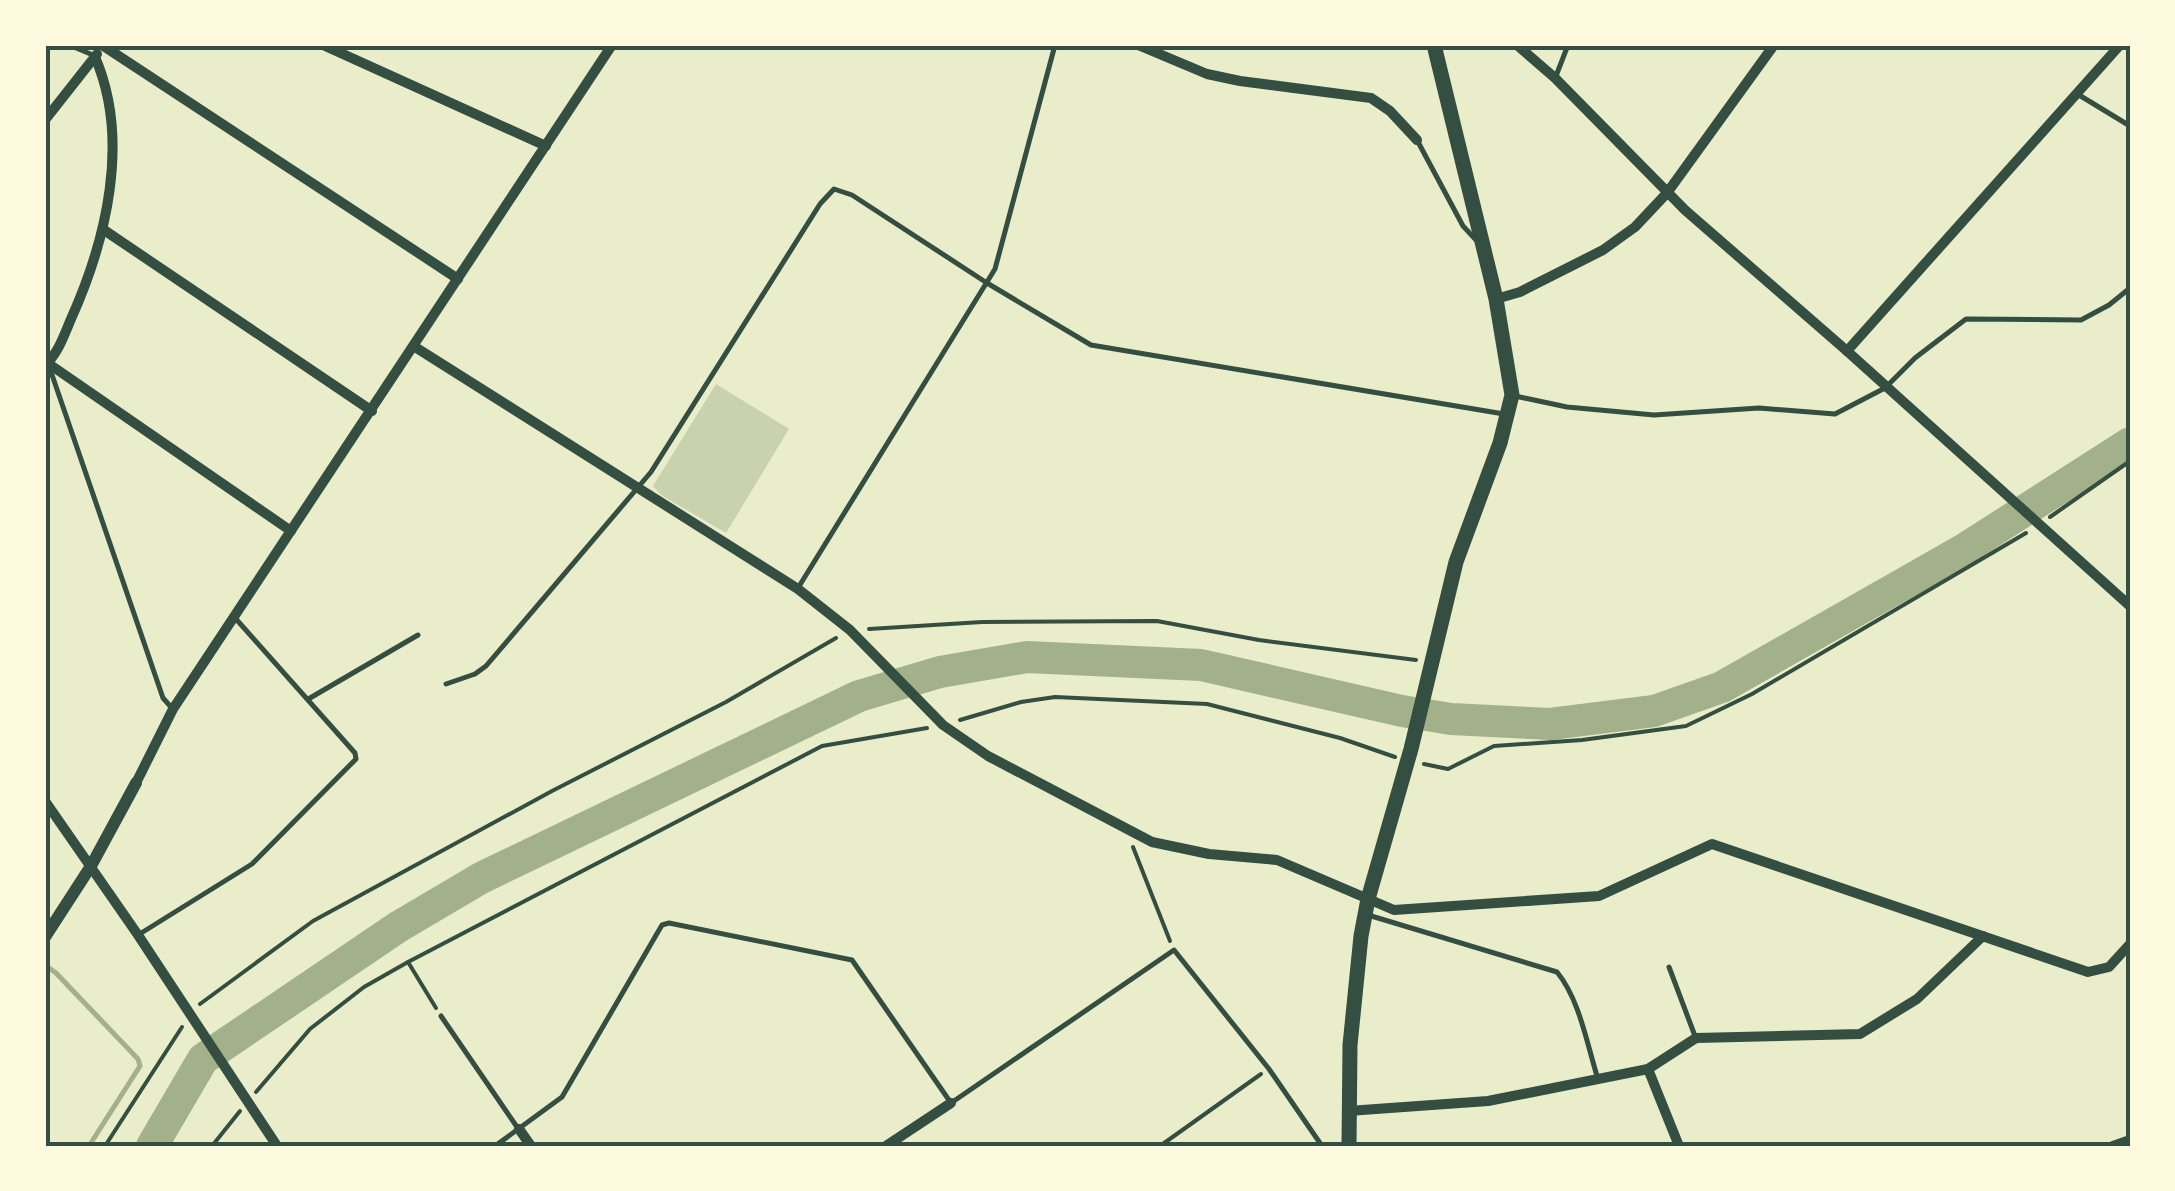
<svg xmlns="http://www.w3.org/2000/svg" width="2175" height="1191" font-family="'Public Sans',sans-serif">
  <style>
    .green { fill: #cad2ad }
    .lines { fill: none; stroke-linecap: round; stroke-linejoin: round }
    .stream { stroke: #a3b18a; stroke-width: 5 }
    .river { stroke: #a3b18a; stroke-width: 32 }
    .path { stroke: #344e41; stroke-width: 4 }
    .service { stroke: #344e41; stroke-width: 5 }
    .minor { stroke: #344e41; stroke-width: 10 }
    .tertiary { stroke: #344e41; stroke-width: 12 }
    .primary { stroke: #344e41; stroke-width: 15 }
    .neatline { fill: none; stroke: #344e41; stroke-width: 4 }
  </style>
  <rect width="100%" height="100%" fill="#e9edc9"/>
  <path class="green" d="M 716,384 L 789,429 L 726,533 L 661,495 L 653,486 Z"/>
  <g class="lines">
    <path class="stream" d="M 45,965 L 56,973 L 138,1059 L 140,1066 L 89,1146"/>
    <path class="river" d="M 152,1146 L 203,1059 L 398,927 L 481,878 L 859,696 L 940,672 L 1027,657 L 1201,665 L 1402,711 L 1451,719 L 1550,724 L 1654,711 L 1722,687 L 1963,550 L 2130,443"/>
    <g class="path">
      <path d="M 2050,517 L 2130,461"/>
      <path d="M 869,629 L 982,622 L 1157,621 L 1259,640 L 1416,660"/>
      <path d="M 960,720 L 1021,702 L 1055,697 L 1207,704 L 1340,738 L 1395,757"/>
      <path d="M 1424,764 L 1448,769 L 1494,746 L 1582,740 L 1686,726 L 1752,694 L 2026,533"/>
      <path d="M 1133,847 L 1170,941"/>
      <path d="M 408,962 L 436,1008"/>
      <path d="M 200,1004 L 313,921 L 552,791 L 726,702 L 836,638"/>
      <path d="M 256,1092 L 310,1029 L 364,987 L 408,962 L 822,746 L 927,728"/>
      <path d="M 105,1146 L 182,1027"/>
      <path d="M 212,1146 L 240,1111"/>
      <path d="M 1160,1146 L 1261,1074"/>
    </g>
    <g class="service">
      <path d="M 69,45 L 93,55"/>
      <path d="M 1556,76 L 1568,45"/>
      <path d="M 2079,95 L 2130,126"/>
      <path d="M 1417,140 L 1463,226 L 1477,241"/>
      <path d="M 50,369 L 163,698 L 171,707"/>
      <path d="M 1515,396 L 1567,407 L 1654,415 L 1759,408 L 1835,414 L 1885,388 L 1915,358 L 1966,319 L 2081,320 L 2109,305 L 2130,288"/>
      <path d="M 798,588 L 995,269 L 1055,45"/>
      <path d="M 446,684 L 475,674 L 486,666 L 651,472 L 820,204 L 834,189 L 852,195 L 987,283 L 1091,345 L 1504,414"/>
      <path d="M 310,698 L 418,635"/>
      <path d="M 1368,915 L 1557,972 C 1580,1000 1587,1045 1598,1079"/>
      <path d="M 138,935 L 252,864 L 356,759 L 355,753 L 236,619"/>
      <path d="M 1669,967 L 1695,1036"/>
      <path d="M 441,1016 L 517,1127"/>
      <path d="M 495,1146 L 562,1097 L 662,925 L 669,923 L 852,960 L 951,1103 L 1174,950 L 1269,1069 L 1322,1146"/>
    </g>
    <g class="minor">
      <path d="M 102,45 L 458,279"/>
      <path d="M 323,45 L 546,146"/>
      <path d="M 1138,45 L 1207,74 L 1240,81 L 1371,98 L 1390,111 L 1417,140"/>
      <path d="M 1517,45 L 1555,78 L 1685,210 L 1847,351 L 2130,606"/>
      <path d="M 45,120 L 97,54"/>
      <path d="M 104,230 L 372,411"/>
      <path d="M 1496,299 L 1520,292 L 1603,250 L 1635,227 L 1667,193 L 1774,45"/>
      <path d="M 415,347 L 798,589 L 850,630 L 943,725 L 988,756 L 1152,842 L 1209,854 L 1277,860 L 1394,910 L 1599,896 L 1712,844 L 2088,972 L 2109,967 L 2130,944"/>
      <path d="M 1847,351 L 2120,45"/>
      <path d="M 49,364 L 291,531"/>
      <path d="M 45,365 C 58,354 64,335 71,319 C 106,241 131,140 95,57"/>
      <path d="M 136,783 L 173,709 L 612,45"/>
      <path d="M 45,801 L 138,935 L 277,1146"/>
      <path d="M 1648,1069 L 1679,1146"/>
      <path d="M 1348,1111 L 1488,1101 L 1648,1069 L 1696,1038 L 1860,1034 L 1917,999 L 1983,936"/>
      <path d="M 519,1129 L 531,1146"/>
      <path d="M 886,1146 L 951,1103"/>
      <path d="M 2113,1146 L 2130,1140"/>
    </g>
    <path class="tertiary" d="M 45,937 L 91,866 L 136,783"/>
    <path class="primary" d="M 1349,1146 L 1350,1045 L 1361,936 L 1368,899 L 1411,749 L 1456,562 L 1500,443 L 1512,395 L 1496,299 L 1434,45"/>
  </g>
  <rect width="2175" height="1191" fill="none" stroke="#fefae0" stroke-width="95"/>
  <rect x="48" y="48" width="2080" height="1096" class="neatline"/>
</svg>
